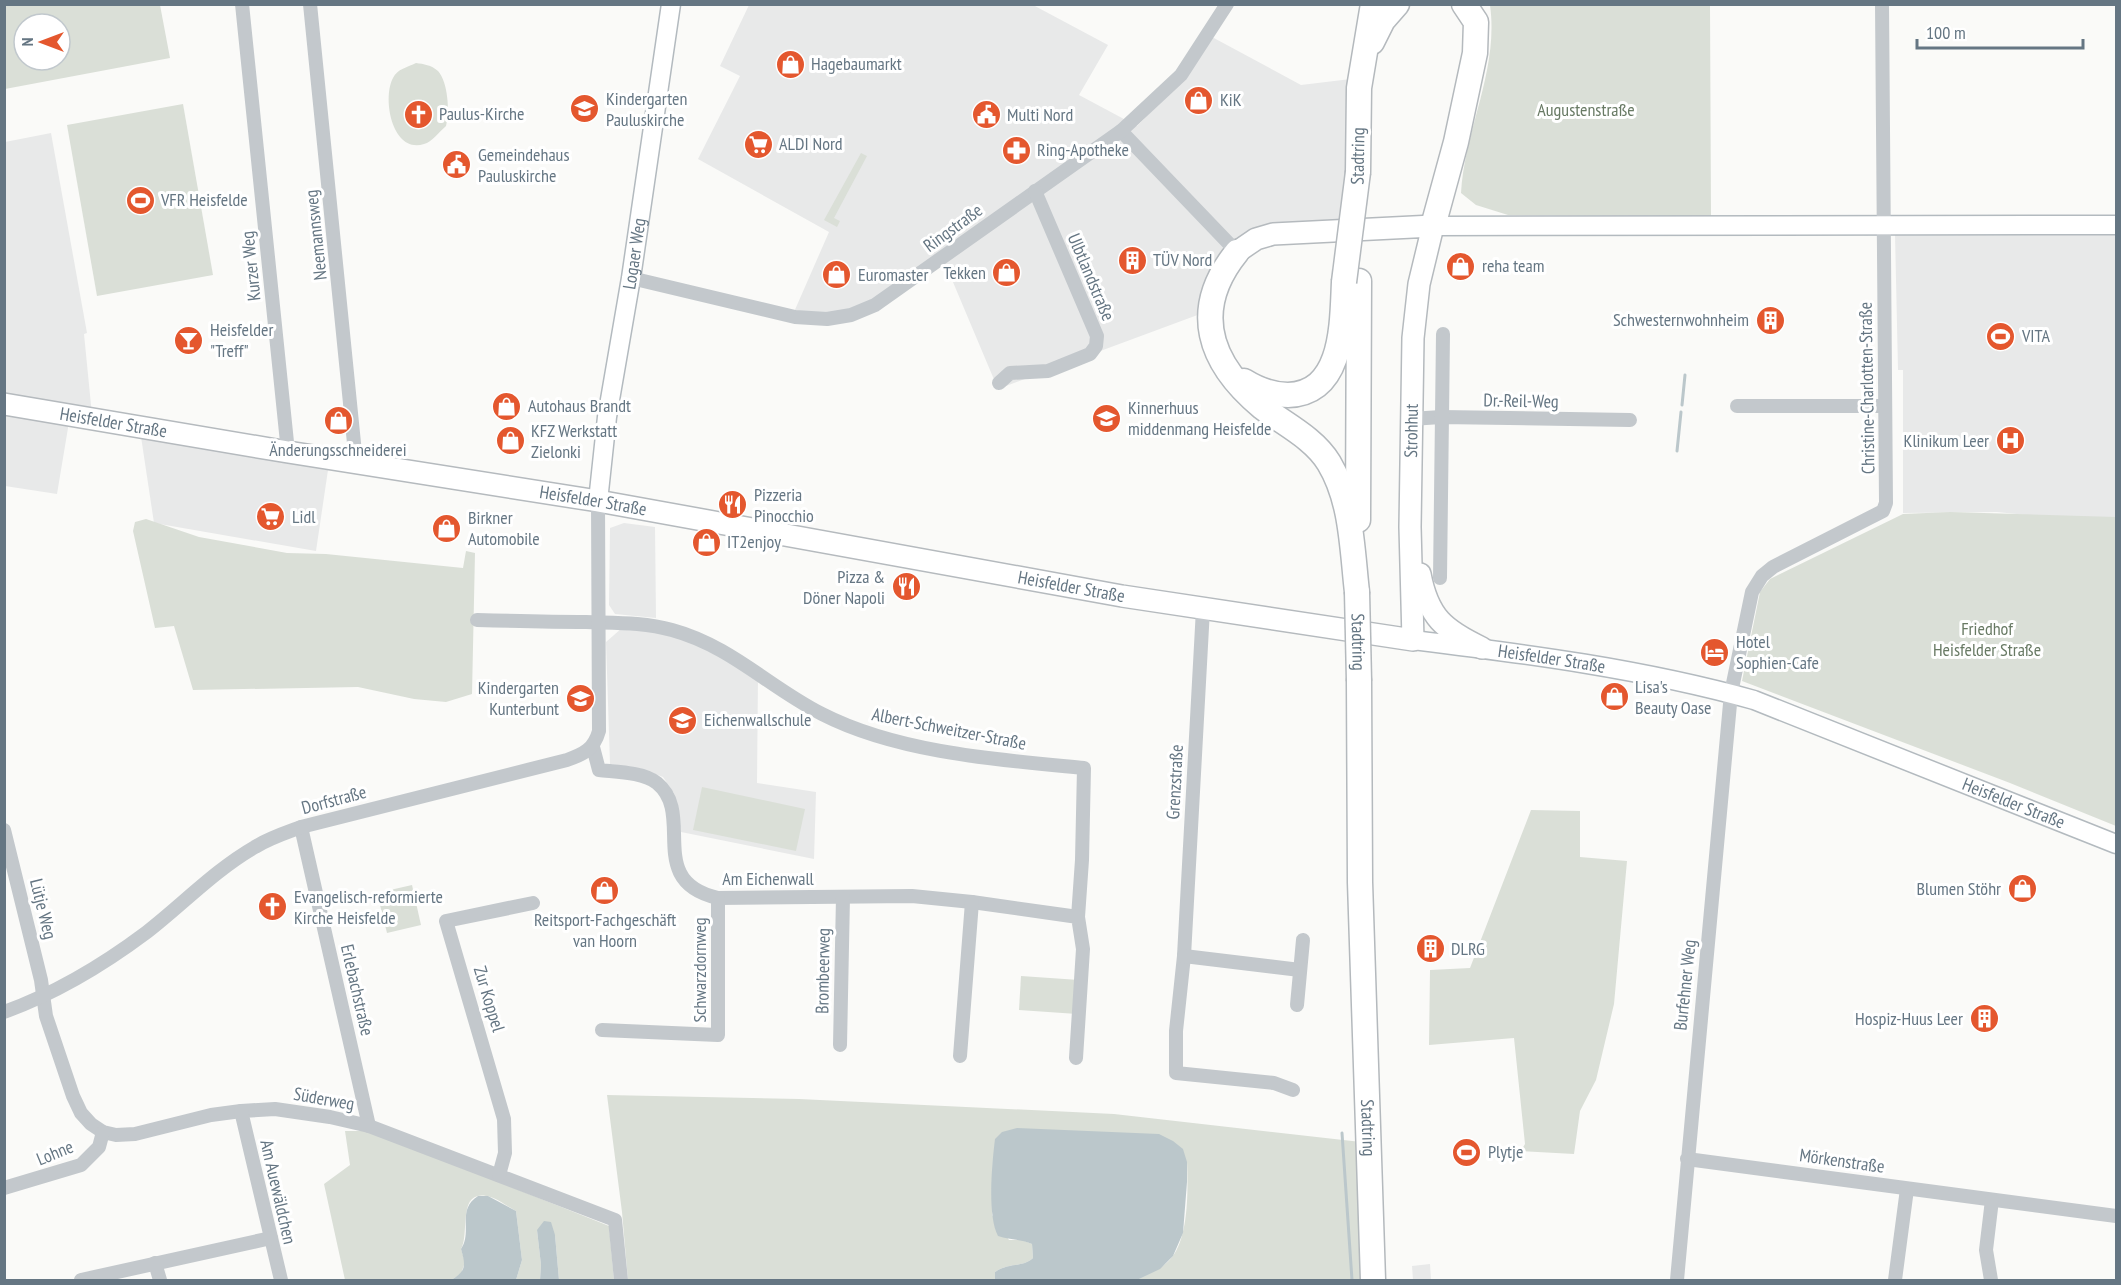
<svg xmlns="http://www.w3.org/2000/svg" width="2121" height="1285" font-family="'PT Sans Narrow',sans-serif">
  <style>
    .built { fill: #e8e9e9 }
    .green { fill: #dadfd7; fill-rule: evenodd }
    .water { fill: #bbc7cb }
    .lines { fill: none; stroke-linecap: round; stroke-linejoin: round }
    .stream { stroke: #bbc7cb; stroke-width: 3 }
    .secondary-casing { stroke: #b3babf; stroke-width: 21 }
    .primary-casing { stroke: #b5babe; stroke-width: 24 }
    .highway-casing { stroke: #b4b9bd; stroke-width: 27 }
    .street { stroke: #c3c8cc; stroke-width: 14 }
    .secondary { stroke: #fff; stroke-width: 18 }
    .primary { stroke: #fff; stroke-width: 21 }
    .highway { stroke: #fff; stroke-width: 24 }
    .highway-bridge-casing { stroke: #b4b9bd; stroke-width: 27; stroke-linecap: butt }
    .highway-bridge { stroke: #fff; stroke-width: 24 }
    .labels { text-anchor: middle; stroke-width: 6; stroke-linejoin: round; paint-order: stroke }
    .poi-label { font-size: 18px; fill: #657683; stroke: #fff; text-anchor: start }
    .park-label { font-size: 18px; fill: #687a64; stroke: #fff }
    .street-label { font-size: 18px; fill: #657683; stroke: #fff }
  </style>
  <rect width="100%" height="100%" fill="#fafaf8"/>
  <g class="built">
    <path d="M 749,5 L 1033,5 L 1108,45 L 1079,95 L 1137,126 L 1186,78 L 1212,37 L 1301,85 L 1359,78 L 1347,229 L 1257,238 L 1211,310 L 998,389 L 942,256 L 877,298 L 853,310 L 828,315 L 794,312 L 829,232 L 698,159 L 740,76 L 720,66 Z"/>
    <path d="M 51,133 L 87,333 L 84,334 L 92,415 L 69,410 L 68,428 L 57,494 L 5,486 L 5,142 Z"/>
    <path d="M 2116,232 L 2116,520 L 2048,517 L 1997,512 L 1903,513 L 1903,370 L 1898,370 L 1895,234 Z"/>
    <path d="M 140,430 L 328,470 L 316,551 L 154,523 Z"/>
    <path d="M 624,523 L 655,527 L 656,618 L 615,614 L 609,605 L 610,528 Z"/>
    <path d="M 622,628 L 640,629 L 695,642 L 758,676 L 757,783 L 816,792 L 814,859 L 681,832 L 674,793 L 663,777 L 639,768 L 610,764 L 606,642 Z"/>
    <path d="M 1430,1264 L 1431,1280 L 1413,1280 L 1412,1266 Z"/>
  </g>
  <g class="green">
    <path d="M 5,4 L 160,5 L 170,58 L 5,89 ZM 24,24 L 60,24 L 60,60 L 24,60 Z"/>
    <path d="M 1490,5 L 1710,5 L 1711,216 L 1508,215 L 1476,205 L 1461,193 C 1465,128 1499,70 1490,5 Z"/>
    <path d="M 416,63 C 424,64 431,65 438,71 C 448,82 450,112 446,126 C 439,132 432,142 424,144 C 392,154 382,98 393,78 C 397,69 408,67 416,63 Z"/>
    <path d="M 183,104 L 213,275 L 97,296 L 67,125 Z"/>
    <path d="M 861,153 L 867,156 L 834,218 L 840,221 L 837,227 L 824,220 Z"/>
    <path d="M 1950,512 L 2116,517 L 2116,826 L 2010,783 L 1742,681 L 1760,592 L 1770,579 L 1903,514 Z"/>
    <path d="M 146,519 L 199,537 L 287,553 L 326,554 L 463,568 L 466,551 L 475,553 L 472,694 L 446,702 L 414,699 L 358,687 L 193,690 L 174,626 L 155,628 L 133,531 L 135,522 Z"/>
    <path d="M 702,787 L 805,809 L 796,851 L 693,830 Z"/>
    <path d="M 1531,810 L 1580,811 L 1580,857 L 1627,861 L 1614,1004 L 1596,1080 L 1580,1111 L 1574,1154 L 1521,1151 L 1525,1144 L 1514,1038 L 1429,1045 L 1430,970 L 1470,968 Z"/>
    <path d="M 412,885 L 421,925 L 387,933 L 377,893 Z"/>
    <path d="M 1021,976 L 1079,980 L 1077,1014 L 1019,1010 Z"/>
    <path d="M 607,1095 L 799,1099 L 1114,1114 L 1361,1142 L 1366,1280 L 1137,1280 C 1149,1273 1163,1269 1172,1257 C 1189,1236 1188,1188 1187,1162 L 993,1158 L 992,1215 L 1009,1240 L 1022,1240 L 1032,1244 L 1033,1258 C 1022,1268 1010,1262 995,1272 L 995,1280 L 628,1280 L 622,1212 Z"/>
    <path d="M 345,1131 L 371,1131 L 609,1226 L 614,1280 L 559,1280 L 555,1235 L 537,1230 L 541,1265 L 540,1280 L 516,1280 L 522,1260 L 516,1211 C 508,1207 496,1197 486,1196 C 457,1191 470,1234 461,1249 L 465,1262 L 461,1274 L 451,1280 L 345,1280 L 324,1184 L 350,1165 Z"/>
  </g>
  <g class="water">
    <path d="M 1017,1128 L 1159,1134 L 1173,1141 L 1183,1149 L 1187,1162 L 1187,1182 L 1183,1233 L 1173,1256 L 1160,1269 L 1137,1280 L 995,1280 L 995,1272 C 1010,1262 1022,1268 1033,1258 L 1032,1244 C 1021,1239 1010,1240 998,1236 C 987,1216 992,1163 995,1139 L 1002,1132 Z"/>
    <path d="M 478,1196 L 488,1196 L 516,1211 L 522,1260 L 516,1280 L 451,1280 C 466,1271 466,1266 461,1249 C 473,1231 456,1210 478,1196 Z"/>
    <path d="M 544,1221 L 551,1222 L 555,1235 L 559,1280 L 540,1280 L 541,1265 L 537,1230 Z"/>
  </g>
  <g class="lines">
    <g class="stream">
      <path d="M 1682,405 L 1685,375"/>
      <path d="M 1677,451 L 1681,412"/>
      <path d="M 1342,1133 L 1352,1280"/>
    </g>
    <defs>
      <g id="secondary">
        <path d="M 1433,226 L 2116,225"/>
        <path id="s1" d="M 598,501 L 607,417 L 631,278 L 671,4"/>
        <path id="s2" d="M 1413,640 C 1527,654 1643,669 1754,700 L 2116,844"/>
      </g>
      <g id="primary">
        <path id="s3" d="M 4,404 L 288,452 L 598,501 L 1122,596 L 1413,640 L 1410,527 L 1413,338 L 1419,284 L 1433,226 L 1273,234 L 1256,239 L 1237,252"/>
        <path d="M 1420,574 C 1428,617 1444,630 1482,648"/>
      </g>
      <g id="highway">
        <path d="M 1372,42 L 1383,20 L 1397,4"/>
        <path d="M 1358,172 L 1359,88 L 1373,4"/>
        <path d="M 1433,226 L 1456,142 L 1475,53 L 1476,22 L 1464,4"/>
        <path d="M 1237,252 C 1190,310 1209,363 1262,407 C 1284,424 1314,438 1329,463 C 1352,501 1352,549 1357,592"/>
        <path d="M 1244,381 C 1257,389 1271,395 1288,395 C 1344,393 1342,323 1344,282"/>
        <path d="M 1358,520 L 1359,281"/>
        <path id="s4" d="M 1359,681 L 1360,882 L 1373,1280"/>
      </g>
    </defs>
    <use href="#secondary" class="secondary-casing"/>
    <use href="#primary" class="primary-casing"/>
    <use href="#highway" class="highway-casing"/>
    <g class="street">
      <path d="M 242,4 L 288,452"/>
      <path d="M 310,4 L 356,463"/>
      <path d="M 1121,131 L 1237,252"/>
      <path d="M 631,278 L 795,317 L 827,319 L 851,315 L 875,305 L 1121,131 L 1181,75 L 1227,4"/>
      <path d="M 999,383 L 1010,373 L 1048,371 L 1090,354 L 1096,346 L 1097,336 L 1035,191"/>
      <path d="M 1737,406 L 1885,406"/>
      <path d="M 1411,419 L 1441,417 L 1630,420"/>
      <path d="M 1440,578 L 1443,334"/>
      <path d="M 1203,609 L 1184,956 L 1176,1031 L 1176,1073 L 1274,1083 L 1293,1090"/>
      <path d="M 477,620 C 513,621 550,622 586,622 C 615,623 644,622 672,630 C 731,646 770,688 822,714 C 898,753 1000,760 1084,768 L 1082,860 L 1078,917"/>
      <path d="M 593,747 L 599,770 C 616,772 643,772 657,783 C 696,815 644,881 718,898 L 912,896 L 972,902 L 1078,917 L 1083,949 L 1076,1058"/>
      <path d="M 301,827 L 369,1126"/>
      <path d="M 4,830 L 41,980 L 46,1016 L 73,1096 L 81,1113 L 91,1124 L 103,1132 L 116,1135 L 135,1134 L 211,1115 L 241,1111 L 275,1109 L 330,1117 L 369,1126 L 615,1220 L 621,1280"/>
      <path d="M 1184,956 L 1300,970"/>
      <path d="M 1297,1005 L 1303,940"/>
      <path d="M 4,1012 C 57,993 103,965 147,932 C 183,904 215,870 255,847 C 269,838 285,833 301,827 L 567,760 C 584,754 594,749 599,731 L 598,501"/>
      <path d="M 602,1030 L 718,1035 L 718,898"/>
      <path d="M 840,1045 L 843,897"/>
      <path d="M 960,1056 L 972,902"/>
      <path d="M 241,1111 L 281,1280"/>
      <path d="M 1687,1159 L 2116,1216"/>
      <path d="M 499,1175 L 505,1153 L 504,1119 L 446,921 L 533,903"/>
      <path d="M 4,1188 L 81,1165 L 99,1147 L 103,1132"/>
      <path d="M 155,1263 L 160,1280"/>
      <path d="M 81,1280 L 271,1238"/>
      <path d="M 1677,1280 L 1731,693 L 1752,592 L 1762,576 L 1773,567 L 1883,511 L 1886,503 L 1882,4"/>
      <path d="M 1895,1280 L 1907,1189"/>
      <path d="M 1991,1280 L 1986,1250 L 1992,1200"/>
    </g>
    <use href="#secondary" class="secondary"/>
    <use href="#primary" class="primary"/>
    <use href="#highway" class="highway"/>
    <defs>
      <g id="highway-bridge">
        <path d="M 1344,282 L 1358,172"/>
        <path id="s5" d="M 1357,592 L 1359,681"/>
      </g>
    </defs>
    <use href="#highway-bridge" class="highway-bridge-casing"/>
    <use href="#highway-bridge" class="highway-bridge"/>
  </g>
  <defs>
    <symbol id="shop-disc" viewBox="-11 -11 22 22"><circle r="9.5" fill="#e4572e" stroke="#fff"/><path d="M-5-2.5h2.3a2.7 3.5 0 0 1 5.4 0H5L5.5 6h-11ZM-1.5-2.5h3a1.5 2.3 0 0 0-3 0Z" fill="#fff"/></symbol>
    <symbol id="school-disc" viewBox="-11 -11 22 22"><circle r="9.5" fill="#e4572e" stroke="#fff"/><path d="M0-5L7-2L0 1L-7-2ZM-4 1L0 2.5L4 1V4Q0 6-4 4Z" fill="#fff"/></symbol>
    <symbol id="church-disc" viewBox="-11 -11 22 22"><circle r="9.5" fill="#e4572e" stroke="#fff"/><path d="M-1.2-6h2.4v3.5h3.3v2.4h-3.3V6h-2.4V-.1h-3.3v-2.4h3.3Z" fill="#fff"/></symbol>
    <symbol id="civic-disc" viewBox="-11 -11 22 22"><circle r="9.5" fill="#e4572e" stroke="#fff"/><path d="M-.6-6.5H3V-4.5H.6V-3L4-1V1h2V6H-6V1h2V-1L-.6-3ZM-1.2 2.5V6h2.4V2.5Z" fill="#fff"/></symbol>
    <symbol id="supermarket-disc" viewBox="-11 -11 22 22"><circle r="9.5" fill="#e4572e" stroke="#fff"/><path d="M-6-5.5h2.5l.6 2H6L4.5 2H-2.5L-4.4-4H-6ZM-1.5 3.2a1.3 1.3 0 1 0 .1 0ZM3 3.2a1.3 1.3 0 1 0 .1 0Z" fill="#fff"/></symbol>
    <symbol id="pharmacy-disc" viewBox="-11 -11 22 22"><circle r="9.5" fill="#e4572e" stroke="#fff"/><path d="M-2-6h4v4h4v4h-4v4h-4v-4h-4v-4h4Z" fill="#fff"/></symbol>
    <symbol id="stadium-disc" viewBox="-11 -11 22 22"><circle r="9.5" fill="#e4572e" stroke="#fff"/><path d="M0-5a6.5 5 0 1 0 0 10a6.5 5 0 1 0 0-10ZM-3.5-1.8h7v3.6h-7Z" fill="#fff"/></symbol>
    <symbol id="building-disc" viewBox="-11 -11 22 22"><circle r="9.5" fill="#e4572e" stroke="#fff"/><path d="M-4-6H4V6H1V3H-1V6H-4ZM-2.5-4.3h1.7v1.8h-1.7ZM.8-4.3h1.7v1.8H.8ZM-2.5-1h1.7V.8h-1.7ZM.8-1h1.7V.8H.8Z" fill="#fff"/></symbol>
    <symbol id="bar-disc" viewBox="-11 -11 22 22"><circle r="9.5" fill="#e4572e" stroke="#fff"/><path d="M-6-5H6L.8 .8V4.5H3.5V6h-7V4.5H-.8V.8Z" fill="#fff"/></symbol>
    <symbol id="hospital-disc" viewBox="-11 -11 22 22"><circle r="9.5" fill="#e4572e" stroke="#fff"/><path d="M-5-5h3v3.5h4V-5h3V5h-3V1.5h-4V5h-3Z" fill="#fff"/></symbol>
    <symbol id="restaurant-disc" viewBox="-11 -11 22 22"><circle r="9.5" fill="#e4572e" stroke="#fff"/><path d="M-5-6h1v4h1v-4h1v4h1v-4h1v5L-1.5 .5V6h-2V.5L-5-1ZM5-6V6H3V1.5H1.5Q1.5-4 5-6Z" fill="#fff"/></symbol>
    <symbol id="hotel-disc" viewBox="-11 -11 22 22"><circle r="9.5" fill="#e4572e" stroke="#fff"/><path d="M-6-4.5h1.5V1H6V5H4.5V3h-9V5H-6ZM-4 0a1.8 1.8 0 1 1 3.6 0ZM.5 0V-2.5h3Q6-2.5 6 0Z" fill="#fff"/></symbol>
  </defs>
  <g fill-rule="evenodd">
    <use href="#shop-disc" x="774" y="48" width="33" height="33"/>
    <use href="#shop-disc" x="1182" y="84" width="33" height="33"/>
    <use href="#school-disc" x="568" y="92" width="33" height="33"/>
    <use href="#church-disc" x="402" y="98" width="33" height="33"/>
    <use href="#civic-disc" x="970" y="98" width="33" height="33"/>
    <use href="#supermarket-disc" x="742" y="128" width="33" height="33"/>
    <use href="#pharmacy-disc" x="1000" y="134" width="33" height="33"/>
    <use href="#civic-disc" x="440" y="148" width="33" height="33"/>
    <use href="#stadium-disc" x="124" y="184" width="33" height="33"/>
    <use href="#building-disc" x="1116" y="244" width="33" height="33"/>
    <use href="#shop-disc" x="1444" y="250" width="33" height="33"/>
    <use href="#shop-disc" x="990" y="256" width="33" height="33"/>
    <use href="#shop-disc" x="820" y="258" width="33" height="33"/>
    <use href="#building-disc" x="1754" y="304" width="33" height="33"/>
    <use href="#stadium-disc" x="1984" y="320" width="33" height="33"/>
    <use href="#bar-disc" x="172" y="324" width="33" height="33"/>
    <use href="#shop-disc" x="490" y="390" width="33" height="33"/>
    <use href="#school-disc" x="1090" y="402" width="33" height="33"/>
    <use href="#shop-disc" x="322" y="404" width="33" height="33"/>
    <use href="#shop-disc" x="494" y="424" width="33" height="33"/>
    <use href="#hospital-disc" x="1994" y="424" width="33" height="33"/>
    <use href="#restaurant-disc" x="716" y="488" width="33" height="33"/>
    <use href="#supermarket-disc" x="254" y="500" width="33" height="33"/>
    <use href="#shop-disc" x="430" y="512" width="33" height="33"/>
    <use href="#shop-disc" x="690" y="526" width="33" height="33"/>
    <use href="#restaurant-disc" x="890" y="570" width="33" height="33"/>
    <use href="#hotel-disc" x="1698" y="636" width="33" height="33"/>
    <use href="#shop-disc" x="1598" y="680" width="33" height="33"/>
    <use href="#school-disc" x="564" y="682" width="33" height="33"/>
    <use href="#school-disc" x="666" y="704" width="33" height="33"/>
    <use href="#shop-disc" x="2006" y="872" width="33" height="33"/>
    <use href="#shop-disc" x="588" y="874" width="33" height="33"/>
    <use href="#church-disc" x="256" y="890" width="33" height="33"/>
    <use href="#building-disc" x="1414" y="932" width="33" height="33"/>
    <use href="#building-disc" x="1968" y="1002" width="33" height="33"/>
    <use href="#stadium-disc" x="1450" y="1136" width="33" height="33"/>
  </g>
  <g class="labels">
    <g class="poi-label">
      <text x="811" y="70">Hagebaumarkt</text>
      <text x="606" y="105">Kindergarten<tspan x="606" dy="21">Pauluskirche</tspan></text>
      <text x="1220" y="106">KiK</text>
      <text x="439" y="120">Paulus-Kirche</text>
      <text x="1007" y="121">Multi Nord</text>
      <text x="779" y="150">ALDI Nord</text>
      <text x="1037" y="156">Ring-Apotheke</text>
      <text x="478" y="161">Gemeindehaus<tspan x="478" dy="21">Pauluskirche</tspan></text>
      <text x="161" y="206">VFR Heisfelde</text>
      <text x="1153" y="266">TÜV Nord</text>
      <text x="1482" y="272">reha team</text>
      <text x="986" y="279" text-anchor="end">Tekken</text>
      <text x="858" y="281">Euromaster</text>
      <text x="1749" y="326" text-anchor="end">Schwesternwohnheim</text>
      <text x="210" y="336">Heisfelder<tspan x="210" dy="21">"Treff"</tspan></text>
      <text x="2022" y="342">VITA</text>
      <text x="528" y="412">Autohaus Brandt</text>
      <text x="1128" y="414">Kinnerhuus<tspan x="1128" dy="21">middenmang Heisfelde</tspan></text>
      <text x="531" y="437">KFZ Werkstatt<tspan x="531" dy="21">Zielonki</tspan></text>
      <text x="1989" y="447" text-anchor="end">Klinikum Leer</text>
      <text x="338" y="456" text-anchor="middle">Änderungsschneiderei</text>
      <text x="754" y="501">Pizzeria<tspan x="754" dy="21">Pinocchio</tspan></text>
      <text x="292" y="523">Lidl</text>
      <text x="468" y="524">Birkner<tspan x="468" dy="21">Automobile</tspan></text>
      <text x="727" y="548">IT2enjoy</text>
      <text x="885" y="583" text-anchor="end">Pizza &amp;<tspan x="885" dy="21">Döner Napoli</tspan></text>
      <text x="1736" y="648">Hotel<tspan x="1736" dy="21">Sophien-Cafe</tspan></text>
      <text x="1635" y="693">Lisa's<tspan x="1635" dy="21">Beauty Oase</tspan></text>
      <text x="559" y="694" text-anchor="end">Kindergarten<tspan x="559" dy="21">Kunterbunt</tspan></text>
      <text x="704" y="726">Eichenwallschule</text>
      <text x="2001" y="895" text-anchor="end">Blumen Stöhr</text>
      <text x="294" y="903">Evangelisch-reformierte<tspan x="294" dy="21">Kirche Heisfelde</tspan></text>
      <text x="605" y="926" text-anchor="middle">Reitsport-Fachgeschäft<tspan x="605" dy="21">van Hoorn</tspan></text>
      <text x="1451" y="955">DLRG</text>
      <text x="1963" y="1025" text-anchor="end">Hospiz-Huus Leer</text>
      <text x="1488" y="1158">Plytje</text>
    </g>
    <g class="park-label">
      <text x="1586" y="116">Augustenstraße</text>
      <text x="1987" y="635">Friedhof<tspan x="1987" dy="21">Heisfelder Straße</tspan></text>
    </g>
    <g class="street-label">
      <text transform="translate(1358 156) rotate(-89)" y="6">Stadtring</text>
      <text transform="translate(953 228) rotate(-36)" y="6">Ringstraße</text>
      <text transform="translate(316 235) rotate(-96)" y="6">Neemannsweg</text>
      <text dy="6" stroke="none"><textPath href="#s1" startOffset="250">Logaer Weg</textPath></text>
      <text transform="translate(251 266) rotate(-96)" y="6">Kurzer Weg</text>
      <text transform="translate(1091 277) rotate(67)" y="6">Ulbtlandstraße</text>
      <text transform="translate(1867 388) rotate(-91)" y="6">Christine-Charlotten-Straße</text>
      <text transform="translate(1521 401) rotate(1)" y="6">Dr.-Reil-Weg</text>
      <text dy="6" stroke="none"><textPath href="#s3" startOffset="111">Heisfelder Straße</textPath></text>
      <text dy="6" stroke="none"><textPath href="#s3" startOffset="1638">Strohhut</textPath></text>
      <text dy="6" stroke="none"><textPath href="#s3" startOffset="597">Heisfelder Straße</textPath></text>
      <text dy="6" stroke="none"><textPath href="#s3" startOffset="1083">Heisfelder Straße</textPath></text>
      <text dy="6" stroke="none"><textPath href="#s5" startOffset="50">Stadtring</textPath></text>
      <text dy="6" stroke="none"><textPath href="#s2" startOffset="140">Heisfelder Straße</textPath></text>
      <text transform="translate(949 729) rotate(11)" y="6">Albert-Schweitzer-Straße</text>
      <text transform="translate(1175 782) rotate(-87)" y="6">Grenzstraße</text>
      <text transform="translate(334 800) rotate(-15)" y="6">Dorfstraße</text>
      <text dy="6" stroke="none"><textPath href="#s2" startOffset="626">Heisfelder Straße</textPath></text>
      <text x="768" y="885">Am Eichenwall</text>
      <text transform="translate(43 909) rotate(76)" y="6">Lütje Weg</text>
      <text transform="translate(700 970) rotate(-90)" y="6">Schwarzdornweg</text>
      <text transform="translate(823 971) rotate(-89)" y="6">Brombeerweg</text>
      <text transform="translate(1685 985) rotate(-84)" y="6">Burfehner Weg</text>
      <text transform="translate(357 990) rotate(77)" y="6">Erlebachstraße</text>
      <text transform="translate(489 999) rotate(73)" y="6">Zur Koppel</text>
      <text transform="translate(324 1099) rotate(10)" y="6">Süderweg</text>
      <text dy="6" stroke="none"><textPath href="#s4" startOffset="447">Stadtring</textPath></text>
      <text transform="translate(55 1153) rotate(-22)" y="6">Lohne</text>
      <text transform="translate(1842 1161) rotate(8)" y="6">Mörkenstraße</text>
      <text transform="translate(278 1192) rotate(77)" y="6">Am Auewäldchen</text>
    </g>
  </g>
  <rect width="2121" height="1285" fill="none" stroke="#657683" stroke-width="12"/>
  <g transform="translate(42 42) rotate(270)"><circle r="28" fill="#ffffff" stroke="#c1c8cd" stroke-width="1.5"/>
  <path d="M0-4.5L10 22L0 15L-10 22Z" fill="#e4572e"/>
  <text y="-9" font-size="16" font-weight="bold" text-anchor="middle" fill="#657683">N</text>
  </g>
  <path d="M1917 39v9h166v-9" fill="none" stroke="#657683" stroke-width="3"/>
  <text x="1926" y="39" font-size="18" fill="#657683" stroke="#ffffff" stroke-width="4.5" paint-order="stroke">100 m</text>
</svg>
